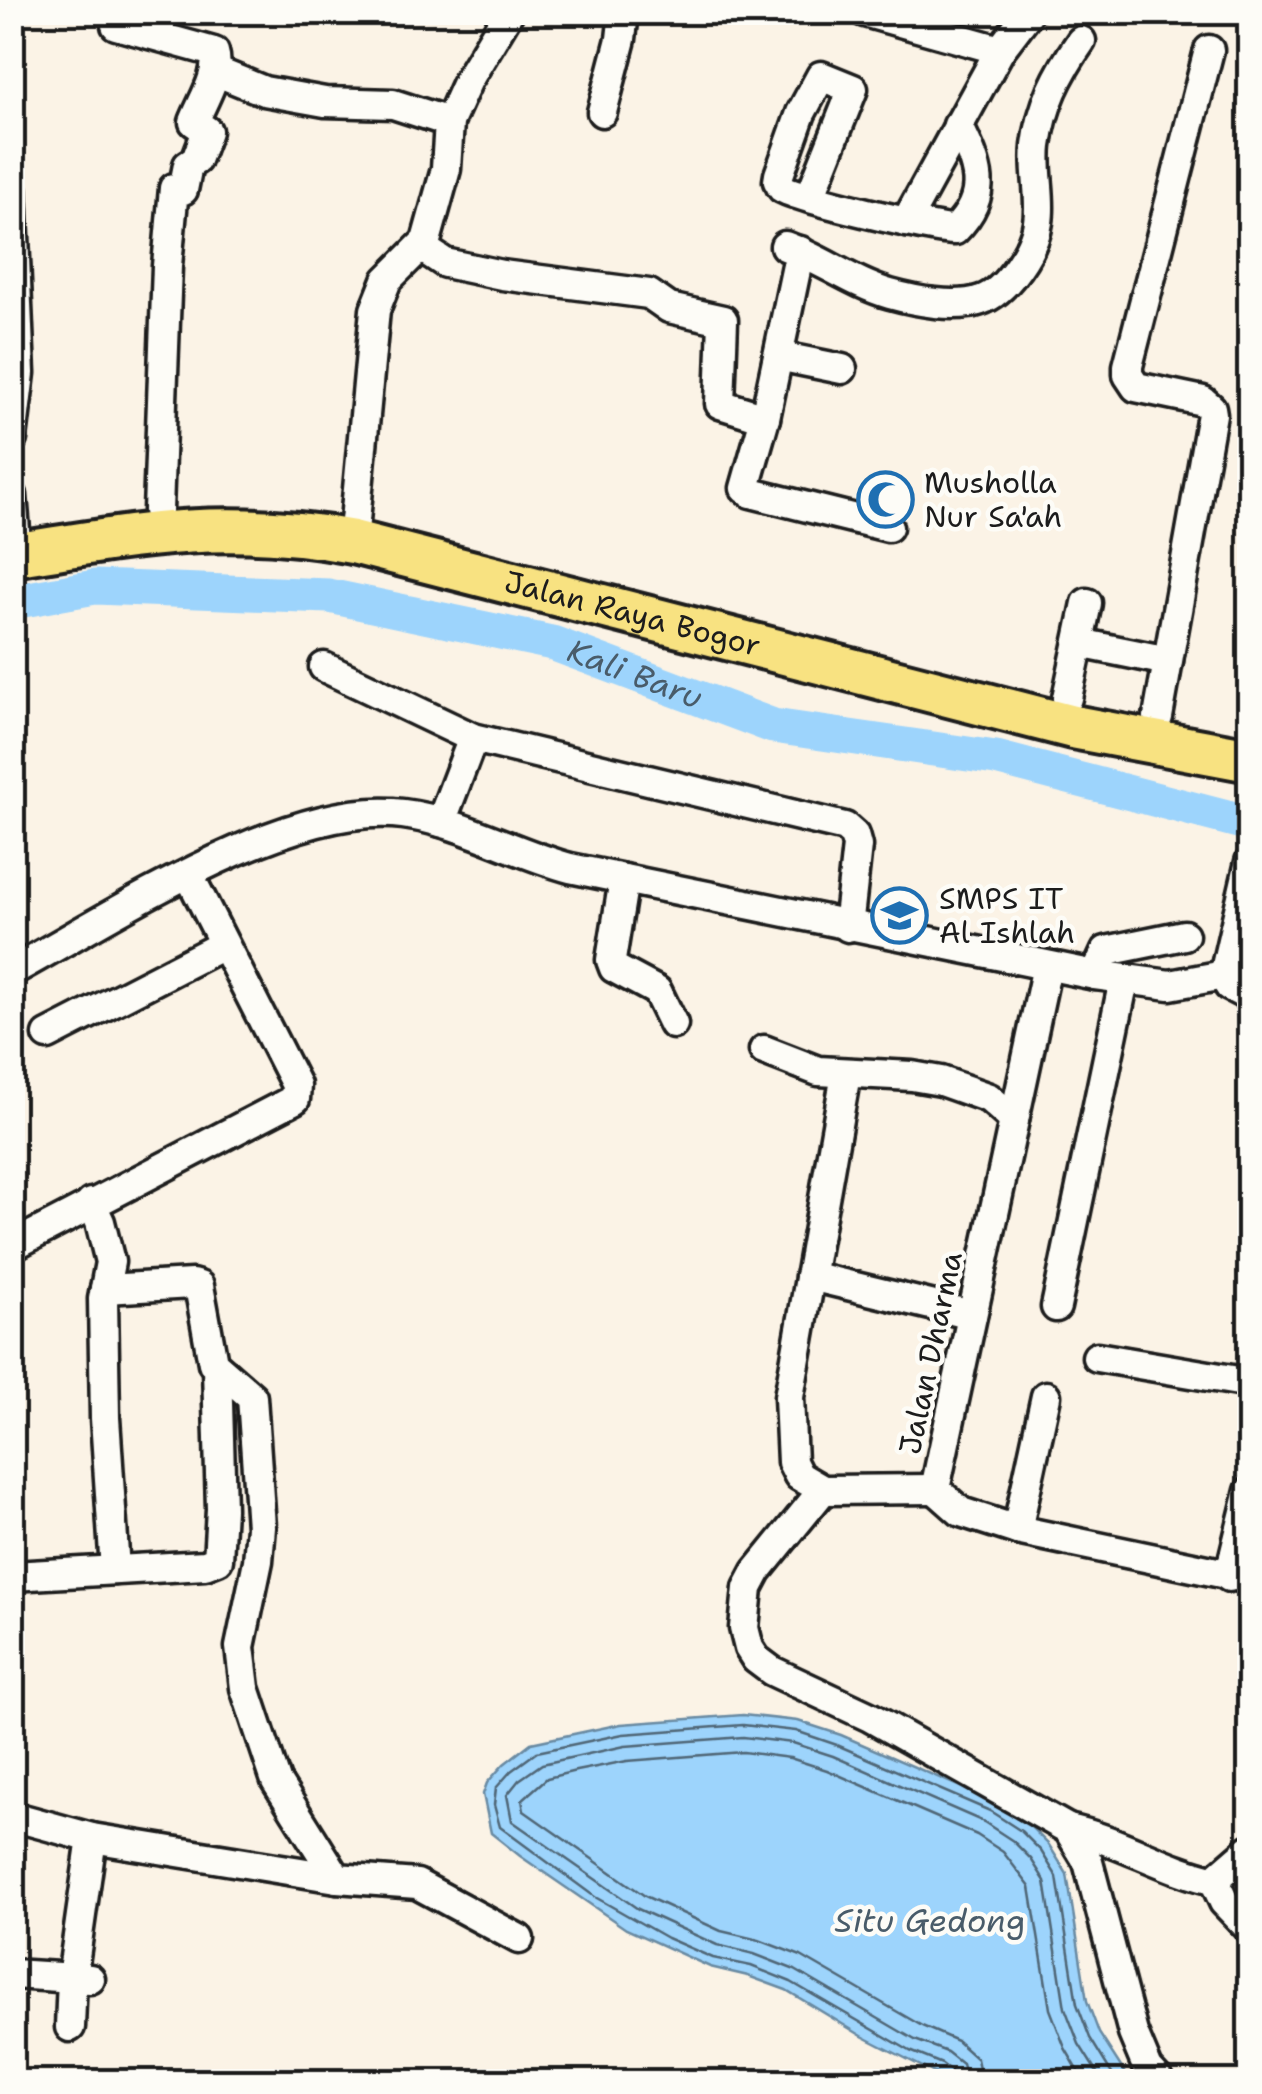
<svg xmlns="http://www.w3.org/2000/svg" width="1262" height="2094" font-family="'Shantell Sans',sans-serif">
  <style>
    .water { fill: #9dd4fc; stroke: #698aa2; stroke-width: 2.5 }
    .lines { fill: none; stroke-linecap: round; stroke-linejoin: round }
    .shore { stroke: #506676; stroke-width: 2.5 }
    .river { stroke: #9dd4fc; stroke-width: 35 }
    .minor-casing { stroke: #1c1c1c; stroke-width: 35 }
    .highway-casing { stroke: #1c1c1c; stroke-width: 50 }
    .minor { stroke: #fdfcf7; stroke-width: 28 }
    .highway { stroke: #f8e281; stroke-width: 42 }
    .labels { text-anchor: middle; stroke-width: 9; stroke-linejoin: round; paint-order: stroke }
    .poi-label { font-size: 30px; fill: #1c1c1c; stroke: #fdfcf7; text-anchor: start }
    .street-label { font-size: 30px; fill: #1c1c1c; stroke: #fdfcf7 }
    .water-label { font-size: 32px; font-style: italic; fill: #495c6a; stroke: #fdfcf7 }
  </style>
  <rect width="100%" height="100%" fill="#fbf3e6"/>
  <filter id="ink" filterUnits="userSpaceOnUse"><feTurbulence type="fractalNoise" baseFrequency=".01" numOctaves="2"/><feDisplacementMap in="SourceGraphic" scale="20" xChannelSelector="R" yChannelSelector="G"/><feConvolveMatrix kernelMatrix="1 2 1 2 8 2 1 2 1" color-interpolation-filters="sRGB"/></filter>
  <g filter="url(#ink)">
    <path class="water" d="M 743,1715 L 798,1721 L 841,1735 L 995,1802 L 1027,1823 L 1049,1845 L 1067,1874 L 1087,2001 L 1099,2033 L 1130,2081 L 950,2081 L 862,2036 L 786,1990 L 748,1976 L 710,1967 L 626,1929 L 520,1856 L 491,1833 L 483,1794 L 487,1783 L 504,1764 L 531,1743 L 621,1724 Z"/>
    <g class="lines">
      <g class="shore">
        <path d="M 954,2082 L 952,2072 L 942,2064 L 910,2051 L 791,1982 L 751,1966 L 713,1958 L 667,1938 L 595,1897 L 500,1827 L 494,1805 L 496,1788 L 511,1771 L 537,1752 L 623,1734 L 743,1725 L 796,1731 L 837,1745 L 990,1811 L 1021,1831 L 1041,1851 L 1057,1877 L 1077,2004 L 1090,2038 L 1117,2082"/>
        <path d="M 967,2082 L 962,2064 L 947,2052 L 915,2040 L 795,1970 L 754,1954 L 717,1945 L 638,1909 L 512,1821 L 507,1795 L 519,1780 L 542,1764 L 625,1746 L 743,1737 L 793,1743 L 833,1756 L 984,1822 L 1013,1841 L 1031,1859 L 1045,1881 L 1065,2008 L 1079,2044 L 1103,2082"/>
        <path d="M 982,2082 L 977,2059 L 957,2041 L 922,2026 L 801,1956 L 759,1940 L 721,1931 L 645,1896 L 524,1811 L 522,1800 L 547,1778 L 576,1771 L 627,1761 L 743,1752 L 790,1758 L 827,1770 L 977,1835 L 1003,1852 L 1030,1887 L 1050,2009 L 1065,2048 L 1085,2082"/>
      </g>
      <path class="river" id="s1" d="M 12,602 L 95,587 L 329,596 L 552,643 L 773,726 L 996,758 L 1250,824"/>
      <defs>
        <g id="minor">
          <path d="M 864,12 L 1000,50"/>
          <path d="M 116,25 L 214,52 C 221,74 202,101 194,122 L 207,131 L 196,160 L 188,165 L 183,190 L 174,188 L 167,266 L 158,510"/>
          <path d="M 215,71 L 264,91 L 325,102 L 393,104 L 449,122"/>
          <path d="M 602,112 L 621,39 L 624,12"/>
          <path d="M 12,189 L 20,373 L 12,439"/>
          <path d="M 810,197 L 853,89 L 821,76 L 801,113 L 779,175 L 778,181 C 780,183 780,186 782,188 C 793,197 938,231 955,230 C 991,194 978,166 958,125"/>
          <path d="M 906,222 L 1000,50 L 1029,12"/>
          <path d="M 785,246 C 821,259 854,284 890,294 C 915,301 956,309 981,300 C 1006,292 1035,248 1038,222 C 1042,198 1034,171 1037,146 C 1042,105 1058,74 1081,41"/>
          <path d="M 421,247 L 445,263 L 502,275 L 649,294 L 669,308 L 723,320 L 720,404 L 765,418"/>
          <path d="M 800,251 L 765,418 L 745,488 L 751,493 L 888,527"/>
          <path d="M 778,356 L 842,369"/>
          <path d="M 12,495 L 17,554"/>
          <path d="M 353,542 L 375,310 L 387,280 L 426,241 L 446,169 L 449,122 L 468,80 L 509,12"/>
          <path d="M 1079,643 L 1168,661"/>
          <path d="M 324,667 L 473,738 L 845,827 L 854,835 L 857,846 L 848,927"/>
          <path d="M 1067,698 L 1087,603"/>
          <path d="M 1158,717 L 1212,414 L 1211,408 L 1203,401 L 1136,387 L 1128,375 L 1128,366 L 1209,50"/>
          <path d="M 441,822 L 473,738"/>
          <path d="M 1250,862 L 1224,975 L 1229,986 L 1250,997"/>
          <path d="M 624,879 L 611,960 L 614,968 L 657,991 L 673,1024"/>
          <path d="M 12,971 C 113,916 289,799 403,814 C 460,821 514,853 570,868 L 1095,975 L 1170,985 L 1224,975"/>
          <path d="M 1095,975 L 1106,951 L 1184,935"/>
          <path d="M 48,1035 L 223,945"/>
          <path d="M 764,1050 L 818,1071 L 912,1076 L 941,1081 L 989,1098 L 1014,1120"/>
          <path d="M 846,1074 L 789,1397 L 792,1462 L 799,1476 L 823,1490 L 935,1489"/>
          <path d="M 91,1203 L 100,1222 L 110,1262 L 103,1299 L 105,1418 L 115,1570"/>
          <path d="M 12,1246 L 295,1099 L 296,1085 L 189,875"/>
          <path d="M 810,1276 L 972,1315"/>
          <path d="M 105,1289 L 192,1284 L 199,1286 L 213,1363 L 252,1397 L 261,1527 L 258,1561 L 240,1647 L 245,1688 L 276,1781 L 337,1878 L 417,1884 L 519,1939"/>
          <path d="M 1056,1307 L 1124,980"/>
          <path d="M 1097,1357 L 1250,1383"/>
          <path d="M 935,1489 L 1047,966"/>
          <path d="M 935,1489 L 961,1512 L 1017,1530 L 1250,1579"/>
          <path d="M 823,1490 L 757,1571 L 748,1588 L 744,1628 L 749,1648 L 756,1659 L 772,1671 L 870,1717 L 1068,1829 L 1088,1862 L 1133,2033 L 1148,2069 L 1160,2082"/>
          <path d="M 1017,1530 L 1046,1396"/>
          <path d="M 12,1576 L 205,1565 L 218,1560 L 221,1509 L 217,1368"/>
          <path d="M 1229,1577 L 1250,1491"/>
          <path d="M 12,1816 L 92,1838 L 337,1878"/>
          <path d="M 1068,1829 C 1120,1840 1165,1870 1217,1881"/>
          <path d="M 1250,1849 L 1220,1875 L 1217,1887 L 1224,1902 L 1250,1929"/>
          <path d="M 12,1974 L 90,1979"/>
          <path d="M 70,2027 L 72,1978 L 92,1838"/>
        </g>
        <g id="highway">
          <path id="s2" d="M 12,555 C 136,535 227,518 353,542 L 1073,727 L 1250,760"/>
        </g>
      </defs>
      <use href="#minor" class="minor-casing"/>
      <use href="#highway" class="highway-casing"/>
      <use href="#minor" class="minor"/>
      <use href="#highway" class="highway"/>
    </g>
  </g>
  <defs>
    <symbol id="mosque-ring" viewBox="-11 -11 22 22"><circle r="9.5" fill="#fdfcf7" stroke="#1f6fb2" stroke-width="1.5"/><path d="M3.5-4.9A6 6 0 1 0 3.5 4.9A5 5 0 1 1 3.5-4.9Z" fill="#1f6fb2"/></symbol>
    <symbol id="school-ring" viewBox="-11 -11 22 22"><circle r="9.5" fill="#fdfcf7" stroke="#1f6fb2" stroke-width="1.5"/><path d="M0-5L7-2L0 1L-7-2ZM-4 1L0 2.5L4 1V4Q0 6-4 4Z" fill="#1f6fb2"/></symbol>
  </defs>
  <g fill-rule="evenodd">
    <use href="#mosque-ring" x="854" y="468" width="63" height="63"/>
    <use href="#school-ring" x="868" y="884" width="63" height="63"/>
  </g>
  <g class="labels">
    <g class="poi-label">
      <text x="924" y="493">Musholla<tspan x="924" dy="34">Nur Sa'ah</tspan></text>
      <text x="939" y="909">SMPS IT<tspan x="939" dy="34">Al Ishlah</tspan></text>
    </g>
    <g class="street-label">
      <text dy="10" stroke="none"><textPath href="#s2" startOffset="632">Jalan Raya Bogor</textPath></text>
      <text transform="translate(931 1353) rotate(-78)" y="10">Jalan Dharma</text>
    </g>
    <g class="water-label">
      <text dy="11" stroke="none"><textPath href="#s1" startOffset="635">Kali Baru</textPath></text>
      <text x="930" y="1932">Situ Gedong</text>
    </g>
  </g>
  <rect width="1262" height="2094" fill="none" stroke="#fdfcf7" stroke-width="50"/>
  <rect x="25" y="25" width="1212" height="2044" fill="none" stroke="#1c1c1c" stroke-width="4" filter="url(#ink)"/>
</svg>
